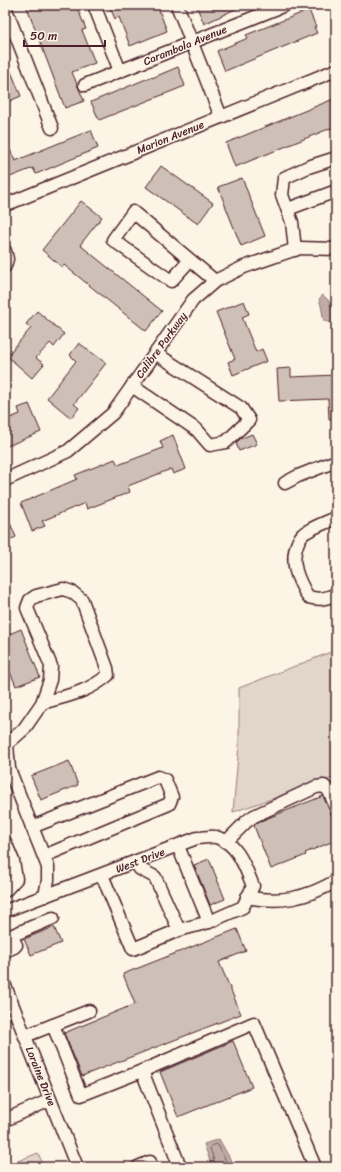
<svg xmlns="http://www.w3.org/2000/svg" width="341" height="1172" font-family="Sriracha,sans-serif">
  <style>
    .green { fill: #e2d5ca; stroke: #967a7a }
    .water { fill: #c0aca5; stroke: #917474 }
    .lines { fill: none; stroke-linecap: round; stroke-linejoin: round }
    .shore { stroke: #79575c; stroke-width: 1 }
    .building { fill: #cfc0b7; stroke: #4a1f2b }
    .minor-casing { stroke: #4a1f2b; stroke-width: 15 }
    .minor { stroke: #fcf5e5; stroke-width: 12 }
    .labels { text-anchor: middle; stroke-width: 3; stroke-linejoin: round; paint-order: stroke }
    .street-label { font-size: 11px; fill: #4a1f2b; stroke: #fcf5e5 }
  </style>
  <rect width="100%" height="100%" fill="#fcf5e5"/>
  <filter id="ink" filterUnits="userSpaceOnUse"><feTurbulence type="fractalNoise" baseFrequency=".025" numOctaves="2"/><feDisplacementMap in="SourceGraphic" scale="8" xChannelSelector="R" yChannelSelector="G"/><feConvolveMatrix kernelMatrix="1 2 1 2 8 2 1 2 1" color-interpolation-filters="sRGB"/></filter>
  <g filter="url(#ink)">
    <g class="green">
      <path d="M 336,650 L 336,777 L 233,812 L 239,745 L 239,688 Z"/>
      <path d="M 38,1153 L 44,1167 L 5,1167 L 5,1166 Z"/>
    </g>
    <g class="water">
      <path d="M 323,295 L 329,301 L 334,314 L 336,315 L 336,324 L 324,321 C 322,313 322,307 319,299 Z"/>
      <path d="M 219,1139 L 233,1164 L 227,1167 L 212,1167 L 204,1144 Z"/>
    </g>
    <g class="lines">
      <path class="shore" d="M 216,1167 L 210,1148 L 211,1146 L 216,1144 L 218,1145 L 227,1163 L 227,1167"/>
    </g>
    <g class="building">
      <path d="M 26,5 L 76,5 L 86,29 L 82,30 L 95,63 L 72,72 L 84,101 L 65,108 Z"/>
      <path d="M 109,5 L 157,5 L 167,31 L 130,46 L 119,17 L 115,19 Z"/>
      <path d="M 196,5 L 244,5 L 204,24 Z"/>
      <path d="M 309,10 L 316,27 L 314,27 L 317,33 L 225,71 L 217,51 L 248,38 L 246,35 Z"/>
      <path d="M 5,57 L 21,96 L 5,103 Z"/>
      <path d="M 178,67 L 185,86 L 99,120 L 91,102 L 151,77 L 152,78 Z"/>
      <path d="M 336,98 L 336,126 L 235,167 L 226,143 Z"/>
      <path d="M 91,130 L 98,148 L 36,174 L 33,168 L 5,179 L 5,138 L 15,161 Z"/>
      <path d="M 161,166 L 213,203 L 198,224 L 146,187 Z"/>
      <path d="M 242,178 L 265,236 L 241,246 L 218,187 Z"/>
      <path d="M 81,201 L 102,217 L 80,245 L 162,311 L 146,331 L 64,265 L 62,267 L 42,250 Z"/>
      <path d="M 244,301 L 249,314 L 242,317 L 256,352 L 262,349 L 267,361 L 233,375 L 228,362 L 235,359 L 216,312 Z"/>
      <path d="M 37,311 L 64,334 L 54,347 L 50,343 L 36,358 L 44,364 L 32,378 L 7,356 L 31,328 L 26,324 Z"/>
      <path d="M 79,343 L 106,363 L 74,404 L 79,408 L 71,418 L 47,398 L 76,361 L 70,355 Z"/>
      <path d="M 291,368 L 291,377 L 336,375 L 336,419 L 329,419 L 328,399 L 279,401 L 277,369 Z"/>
      <path d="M 29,404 L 41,432 L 5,447 L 5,420 L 20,414 L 18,408 Z"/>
      <path d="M 252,434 L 257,444 L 239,451 L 236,443 L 240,439 Z"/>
      <path d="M 173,435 L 186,469 L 173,474 L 171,469 L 128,486 L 130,492 L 87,509 L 85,503 L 42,521 L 45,526 L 32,531 L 21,503 L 77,479 L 75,475 L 115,459 L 118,465 L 163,448 L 160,441 Z"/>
      <path d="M 5,511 L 16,537 L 5,542 Z"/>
      <path d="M 21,629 L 40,677 L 16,686 L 5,660 L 5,636 Z"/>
      <path d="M 69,761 L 78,785 L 41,800 L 31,776 Z"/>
      <path d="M 323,796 L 336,825 L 336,840 L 305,853 L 306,855 L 271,869 L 254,826 L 258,822 Z"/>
      <path d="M 209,859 L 225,899 L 210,905 L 194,865 Z"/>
      <path d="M 54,927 L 61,943 L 31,955 L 24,939 Z"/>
      <path d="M 237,929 L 246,951 L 219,962 L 241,1014 L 82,1076 L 64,1033 L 135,1004 L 123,974 Z"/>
      <path d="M 233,1041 L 252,1087 L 178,1117 L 160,1072 Z"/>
    </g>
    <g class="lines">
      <defs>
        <g id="minor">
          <path d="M 94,5 L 120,71"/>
          <path d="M 177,5 L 221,117"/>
          <path d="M 5,7 L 52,128"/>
          <path d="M 85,85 L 285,5"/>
          <path d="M 5,205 L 336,70"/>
          <path d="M 288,209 L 336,191"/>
          <path d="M 295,250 L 292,222 L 282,195 L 284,178 L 308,167 L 336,158"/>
          <path d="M 5,251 L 7,259 L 5,266"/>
          <path d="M 190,260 L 171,281 L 113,240 L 133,212 L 215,281"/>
          <path d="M 132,386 L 197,430 L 210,445 L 226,442 L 249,420 L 241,408 L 155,353"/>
          <path d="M 5,480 L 68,451 L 113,413 L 193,300 L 215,281 L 244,267 L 299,248 L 336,249"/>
          <path d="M 285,483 L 298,476 L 336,461"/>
          <path d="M 336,518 C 327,522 316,526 308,531 C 303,533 300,537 298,542 C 289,562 298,580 308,597 C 319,600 326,599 336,594"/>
          <path d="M 5,744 L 7,744 L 9,769 L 48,867 L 48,880 L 45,896"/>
          <path d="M 7,744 L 24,729 L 42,703 L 50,680 L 51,666 L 27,608 L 30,600 L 36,596 L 63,589 L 72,592 L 82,600 L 107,668 L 108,675 C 89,692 66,696 42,703"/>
          <path d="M 32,827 L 158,777 L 165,780 L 172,797 L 169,804 L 44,856"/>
          <path d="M 5,842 L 13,861 L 16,879 L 5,891"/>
          <path d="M 226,842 L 247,821 L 254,816 L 316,787 L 324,786 L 329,791 L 336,807"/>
          <path d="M 178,846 L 209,922 L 179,930"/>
          <path d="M 102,875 L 133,949 L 179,930 L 155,877 L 140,869 L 135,862"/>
          <path d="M 247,897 C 280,904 307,898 336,881"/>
          <path d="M 5,911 L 197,838 C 203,838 211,836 216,837 C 238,843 245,867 253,886 L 243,907 L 209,922"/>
          <path d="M 5,951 L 14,947 L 16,945 L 12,937 L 13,935 L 53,918"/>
          <path d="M 5,986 L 77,1167"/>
          <path d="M 53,1025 L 81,1095 L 142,1071 L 254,1023 L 315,1167"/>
          <path d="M 25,1036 L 89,1011"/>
          <path d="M 142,1071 L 180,1167"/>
          <path d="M 5,1120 L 50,1100"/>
          <path d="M 138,1167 L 150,1162"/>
        </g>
      </defs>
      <use href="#minor" class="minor-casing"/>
      <use href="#minor" class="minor"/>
    </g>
  </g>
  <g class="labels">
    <g class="street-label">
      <text transform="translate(185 45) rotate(-22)" y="4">Carambola Avenue</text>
      <text transform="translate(170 137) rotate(-22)" y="4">Marion Avenue</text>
      <text transform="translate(161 345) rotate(-54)" y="4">Calibre Parkway</text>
      <text transform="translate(140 860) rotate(-21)" y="4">West Drive</text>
      <text transform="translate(41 1076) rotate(68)" y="4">Loraine Drive</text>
    </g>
  </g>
  <rect width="341" height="1172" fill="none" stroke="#fcf5e5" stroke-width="20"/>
  <rect x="10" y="10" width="321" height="1152" fill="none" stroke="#4a1f2b" stroke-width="1.5" filter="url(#ink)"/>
  <path d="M24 40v6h81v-6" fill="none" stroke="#4a1f2b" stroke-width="2"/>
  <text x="30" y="40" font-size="12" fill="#4a1f2b" stroke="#fcf5e5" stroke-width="3" paint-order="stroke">50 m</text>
</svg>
